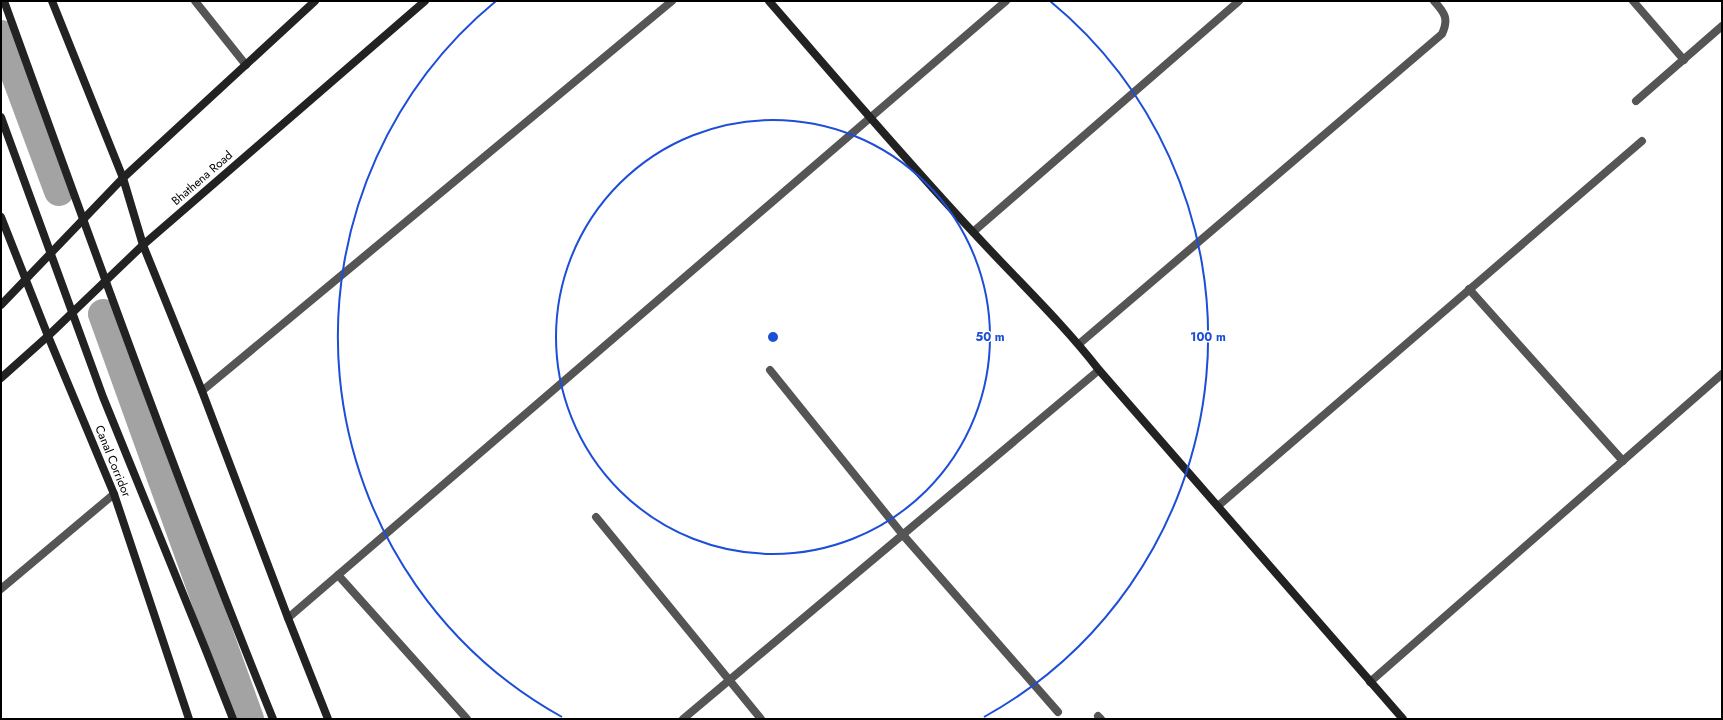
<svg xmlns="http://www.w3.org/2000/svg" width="1723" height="720" font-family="Jost,sans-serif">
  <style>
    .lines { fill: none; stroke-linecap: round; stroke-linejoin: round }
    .canal { stroke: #a3a3a3; stroke-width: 30 }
    .street { stroke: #555; stroke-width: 8 }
    .secondary { stroke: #222; stroke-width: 8 }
    .secondary-bridge { stroke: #222; stroke-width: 8 }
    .ring { fill: none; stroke: #1d4ed8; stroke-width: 2 }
    .labels { text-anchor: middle; stroke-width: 3; stroke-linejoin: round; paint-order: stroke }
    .street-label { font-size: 12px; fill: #000; stroke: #fff }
    .centre { fill: #1d4ed8; stroke: #fff; stroke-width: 2 }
    .ring-label { font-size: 12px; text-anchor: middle; font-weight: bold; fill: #1d4ed8; stroke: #fff; stroke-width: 3; stroke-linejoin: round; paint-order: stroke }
  </style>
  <rect width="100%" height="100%" fill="#fff"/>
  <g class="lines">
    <g class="canal">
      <path d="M 1,35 L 59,191"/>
      <path d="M 103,314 L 249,719"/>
    </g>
    <g class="street">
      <path d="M 195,1 L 246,65"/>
      <path d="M 1633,1 L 1684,60"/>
      <path d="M 1636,101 L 1722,26"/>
      <path d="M 973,232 L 1239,1"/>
      <path d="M 1469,289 L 1623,461"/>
      <path d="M 1079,344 L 1442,34 C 1449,19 1445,13 1434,1"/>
      <path d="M 770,370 L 903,535 L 1058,712"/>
      <path d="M 202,391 L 672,1"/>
      <path d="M 1218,506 L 1642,141"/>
      <path d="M 596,517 L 761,719"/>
      <path d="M 338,575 L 467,719"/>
      <path d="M 1,589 L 114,494"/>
      <path d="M 288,618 L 1006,1"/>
      <path d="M 1370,682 L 1722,374"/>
      <path d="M 1098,716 L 1101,719"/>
      <path d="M 683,719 L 1099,370"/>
    </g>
    <g class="secondary">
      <path d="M 52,1 L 123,178 L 143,245 L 202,391 L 288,618 L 328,719"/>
      <path d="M 769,1 C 836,78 903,157 973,232 C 1015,278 1061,321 1099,370 L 1403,719"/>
      <path d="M 1,217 L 48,336 L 114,494 L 189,719"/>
      <path d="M 1,305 L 123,178 L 315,1"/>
      <path d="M 1,378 L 48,336 L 143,245 L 425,1"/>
    </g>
    <g class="secondary-bridge">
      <path d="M 4,1 C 91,241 177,482 273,719"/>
      <path d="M 1,117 L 103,397 L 205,648 L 233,719"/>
    </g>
  </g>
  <g class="ring">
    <circle cx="773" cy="337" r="217"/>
    <path d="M562 717A435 435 0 0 1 496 1M1050 1A435 435 0 0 1 984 717"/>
  </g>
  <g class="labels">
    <g class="street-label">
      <text transform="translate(202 178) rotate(-41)" y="4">Bhathena Road</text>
      <text transform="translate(113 461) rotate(68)" y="4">Canal Corridor</text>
    </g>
  </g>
  <circle cx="773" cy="337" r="6" class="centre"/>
  <g class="ring-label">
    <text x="990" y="341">50 m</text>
    <text x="1208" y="341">100 m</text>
  </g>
  <rect width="1723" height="720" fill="none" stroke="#000000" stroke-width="4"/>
</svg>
